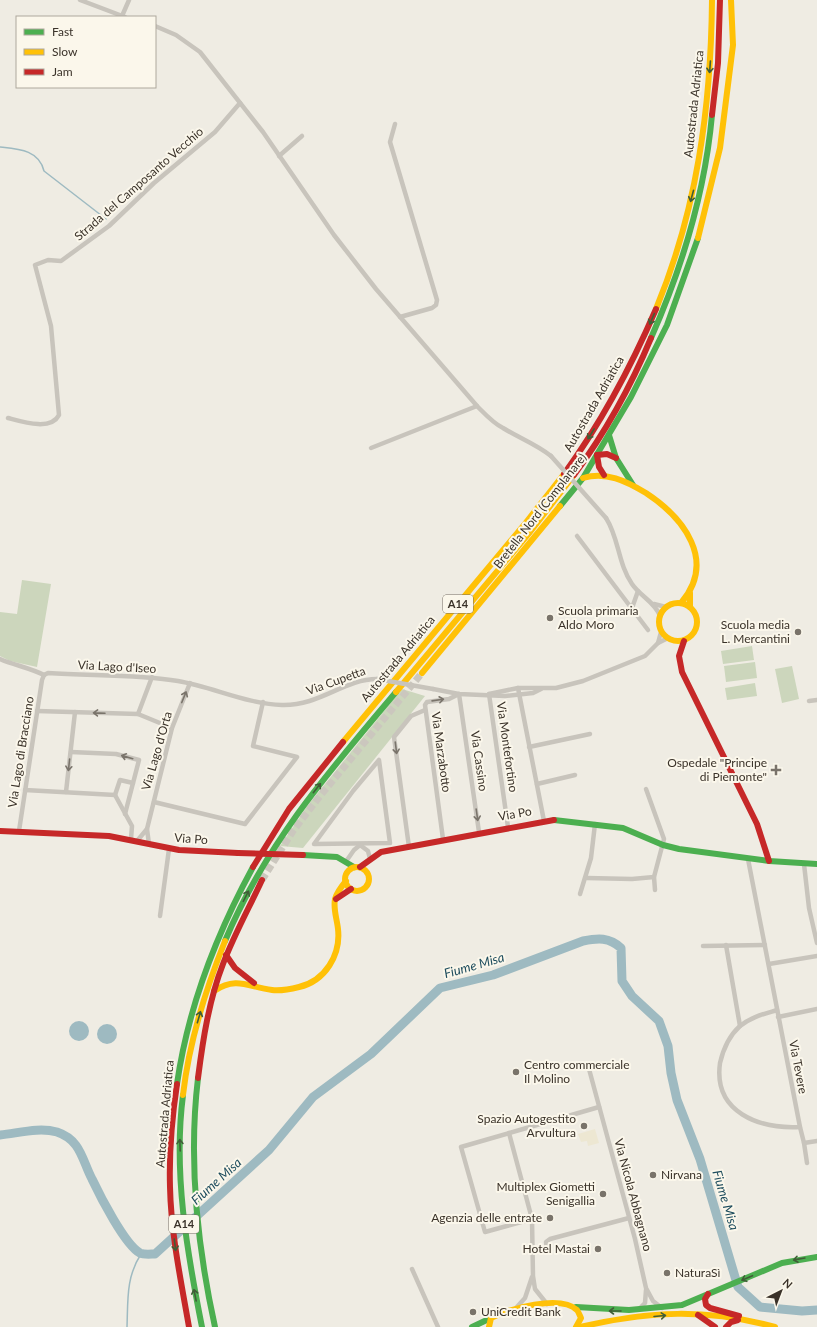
<svg xmlns="http://www.w3.org/2000/svg" width="817" height="1327" font-family="Lato,sans-serif">
  <style>
    .green { fill: #ccd6bc }
    .plaza { fill: #ede7d2 }
    .water { fill: #9ebac1 }
    .lines { fill: none; stroke-linecap: round; stroke-linejoin: round }
    .stream { stroke: #9ebac1; stroke-width: 1.5 }
    .river { stroke: #9ebac1; stroke-width: 9 }
    .primary-tunnel { stroke: #cbc7be; stroke-width: 7; stroke-dasharray: 7 3.5; stroke-linecap: butt }
    .street { stroke: #c8c4bc; stroke-width: 4.5 }
    .fast { stroke: #4caf50; stroke-width: 6 }
    .slow { stroke: #ffc107; stroke-width: 6 }
    .jam { stroke: #c62828; stroke-width: 6 }
    .street-bridge { stroke: #c8c4bc; stroke-width: 4.5 }
    .jam-bridge { stroke: #c62828; stroke-width: 6 }
    .oneway { stroke: #405e37 }
    .oneway2 { stroke: #7a746b }
    .poi-dot { fill: #79736a; stroke: #fbf7eb; stroke-width: 1.5 }
    .labels { text-anchor: middle; stroke-width: 4; stroke-linejoin: round; paint-order: stroke }
    .shield { fill: #fbf7eb; stroke: #746d63; stroke-width: 1 }
    .shield-label { font-size: 11px; font-weight: bold; fill: #3a3229 }
    .street-label { font-size: 12px; fill: #3a3229; stroke: #fbf7eb }
    .poi-label { font-size: 12px; fill: #3a3229; stroke: #fbf7eb; text-anchor: end }
    .water-label { font-size: 13px; font-style: italic; fill: #1d4c5d; stroke: #fbf7eb }
  </style>
  <rect width="100%" height="100%" fill="#efece3"/>
  <g class="green">
    <path d="M 22,580 L 51,584 L 37,667 L 10,661 L 0,656 L 0,612 L 17,614 Z"/>
    <path d="M 752,646 L 754,660 L 723,664 L 721,651 Z"/>
    <path d="M 755,662 L 757,678 L 726,682 L 724,666 Z"/>
    <path d="M 792,666 L 799,699 L 782,703 L 775,669 Z"/>
    <path d="M 755,683 L 757,696 L 727,700 L 725,688 Z"/>
    <path d="M 402,689 L 425,696 L 303,848 L 280,846 L 308,805 Z"/>
  </g>
  <path class="plaza" d="M 595,1129 L 599,1143 L 588,1146 L 587,1141 L 581,1142 L 578,1134 Z"/>
  <g class="water">
    <circle cx="79" cy="1031" r="10"/>
    <circle cx="107" cy="1034" r="10"/>
  </g>
  <g class="lines">
    <g class="stream">
      <path d="M 0,147 C 19,149 39,150 44,171 L 106,219"/>
      <path d="M 127,1327 C 128,1300 126,1277 141,1254"/>
    </g>
    <path class="river" d="M 0,1135 C 19,1133 39,1127 57,1132 C 81,1140 82,1160 92,1179 C 100,1196 125,1245 140,1253 C 144,1255 151,1254 155,1254 L 269,1150 L 313,1097 L 371,1054 L 440,988 L 493,975 L 583,941 C 598,938 609,937 621,948 L 622,981 L 632,996 L 659,1021 L 668,1046 L 671,1073 L 677,1100 L 700,1159 L 738,1287 L 760,1307 L 802,1311 L 817,1310"/>
    <path class="primary-tunnel" d="M 262,880 L 293,831 L 320,796 L 422,673"/>
    <g class="street">
      <path d="M 80,0 L 125,17"/>
      <path d="M 122,16 L 129,0"/>
      <path d="M 155,26 L 176,35 L 200,52 L 263,132 L 334,235 L 376,289 L 477,406 C 485,414 493,423 503,428 C 519,438 536,444 551,456"/>
      <path d="M 395,124 L 390,142 L 437,300 L 436,305 L 432,308 L 400,317"/>
      <path d="M 279,156 L 302,136"/>
      <path d="M 8,418 C 23,422 51,431 59,415 L 51,326 L 35,265 L 48,260 L 61,261 L 109,226 L 154,183 L 215,132 L 240,103"/>
      <path d="M 371,448 L 477,406"/>
      <path d="M 606,518 C 619,538 618,564 632,584 C 640,596 655,602 660,616"/>
      <path d="M 577,536 L 648,630"/>
      <path d="M 654,604 L 666,607"/>
      <path d="M 632,608 L 638,591"/>
      <path d="M 658,643 L 661,632"/>
      <path d="M 0,659 C 14,665 30,668 44,675"/>
      <path d="M 44,675 L 48,673 C 91,676 136,674 178,681 C 213,687 247,704 282,705 C 320,706 344,679 377,679"/>
      <path d="M 518,688 L 544,821"/>
      <path d="M 433,689 L 459,694 L 505,696 L 533,693 L 541,689"/>
      <path d="M 459,694 L 479,832"/>
      <path d="M 489,694 L 518,688 L 556,688 L 583,681 L 645,656 L 658,643 L 668,638"/>
      <path d="M 489,694 L 508,827"/>
      <path d="M 809,701 L 817,700"/>
      <path d="M 37,711 L 138,714 L 172,728"/>
      <path d="M 138,714 L 152,677"/>
      <path d="M 529,747 L 590,734"/>
      <path d="M 71,752 L 116,754 L 139,760 L 125,814"/>
      <path d="M 379,760 L 390,843 L 314,844 L 353,791 Z"/>
      <path d="M 537,784 L 575,775"/>
      <path d="M 646,789 L 664,839 L 654,877 L 655,890"/>
      <path d="M 25,790 L 115,795"/>
      <path d="M 66,792 L 75,712"/>
      <path d="M 115,795 L 132,826 L 131,839"/>
      <path d="M 115,795 L 120,780 L 133,783"/>
      <path d="M 154,802 L 245,824 L 297,757 L 253,746 L 263,702"/>
      <path d="M 147,829 L 172,728 L 190,683"/>
      <path d="M 19,831 L 42,680 L 44,675"/>
      <path d="M 443,839 L 425,705 L 427,702 L 449,699 L 459,694"/>
      <path d="M 137,841 L 147,829 L 149,844"/>
      <path d="M 409,847 L 394,737 L 411,716 L 425,710"/>
      <path d="M 748,859 L 800,1127 L 804,1143 L 807,1163"/>
      <path d="M 347,860 L 354,850 L 360,845 L 368,851 L 370,859"/>
      <path d="M 804,864 L 809,908 L 817,943"/>
      <path d="M 587,878 L 632,879 L 654,877"/>
      <path d="M 580,894 L 591,858 L 595,824"/>
      <path d="M 160,916 L 169,849"/>
      <path d="M 726,945 L 740,1026"/>
      <path d="M 703,946 L 765,945"/>
      <path d="M 769,964 L 817,956"/>
      <path d="M 777,1010 C 764,1014 751,1017 740,1026 C 730,1035 723,1050 720,1063 C 713,1113 760,1129 800,1127"/>
      <path d="M 778,1017 L 817,1009"/>
      <path d="M 589,1069 L 635,1239 L 646,1288 L 653,1301 L 662,1308"/>
      <path d="M 509,1133 L 532,1219"/>
      <path d="M 804,1143 L 817,1141"/>
      <path d="M 533,1248 L 547,1250 L 546,1242 L 550,1239 L 629,1218"/>
      <path d="M 412,1269 L 438,1327"/>
      <path d="M 547,1304 L 535,1289 L 533,1276 L 532,1219 L 485,1232 L 461,1147 L 599,1107"/>
      <path d="M 516,1308 L 525,1298 L 532,1277"/>
      <path d="M 639,1309 L 645,1303 L 646,1290"/>
    </g>
    <g class="fast">
      <path d="M 651,338 C 682,268 705,192 712,115"/>
      <path d="M 609,435 L 616,458 L 633,485"/>
      <path d="M 560,506 L 583,478 L 631,397 L 667,325 L 698,238"/>
      <path d="M 554,820 L 623,828 L 663,845 L 679,849 L 769,861 L 817,864"/>
      <path d="M 303,855 L 337,857 L 354,867"/>
      <path d="M 225,941 C 265,845 329,771 396,692"/>
      <path d="M 198,1078 C 188,1162 197,1245 215,1327"/>
      <path d="M 177,1084 C 188,1007 216,935 253,867"/>
      <path d="M 183,1095 C 173,1172 187,1252 202,1327"/>
      <path d="M 576,1307 L 629,1310 L 682,1305 L 782,1263 L 817,1257"/>
      <path d="M 472,1327 L 491,1318"/>
    </g>
    <g class="slow">
      <path d="M 698,238 L 720,148 L 733,45 L 731,0"/>
      <path d="M 656,309 C 697,210 711,107 712,0"/>
      <path d="M 583,478 C 606,471 626,481 646,493 C 684,518 717,561 681,603"/>
      <path d="M 690,593 L 690,607"/>
      <circle cx="678" cy="622" r="19"/>
      <path d="M 422,673 L 560,506"/>
      <path d="M 396,692 L 530,532 L 574,475"/>
      <path d="M 343,742 L 524,525 L 564,474"/>
      <circle cx="357" cy="879" r="12"/>
      <path d="M 214,991 C 237,976 248,987 272,990 C 281,991 291,989 299,987 C 325,981 341,955 338,929 C 337,919 333,909 335,899 C 337,892 341,887 346,881"/>
      <path d="M 183,1095 C 189,1042 205,991 225,941"/>
      <path d="M 489,1327 L 491,1318 C 509,1309 560,1294 577,1310 C 578,1311 580,1316 581,1318 L 576,1327"/>
      <path d="M 580,1327 C 649,1311 706,1308 775,1327"/>
    </g>
    <g class="jam">
      <path d="M 712,115 L 718,63 L 720,0"/>
      <path d="M 597,455 L 599,467 L 604,475"/>
      <path d="M 597,455 L 607,454 L 616,458"/>
      <path d="M 564,474 C 601,423 631,367 656,309"/>
      <path d="M 574,475 C 605,433 631,386 651,338"/>
      <path d="M 684,641 L 679,656 L 682,672 L 757,824 L 769,861"/>
      <path d="M 0,831 L 109,836 L 179,850 L 238,853"/>
      <path d="M 253,867 L 289,809 L 343,742"/>
      <path d="M 360,867 L 381,852 L 554,820"/>
      <path d="M 336,899 L 351,889"/>
      <path d="M 226,955 L 235,968 L 254,983"/>
      <path d="M 198,1078 C 203,1039 209,1000 223,964 C 234,935 249,908 262,880"/>
      <path d="M 177,1084 C 172,1117 169,1153 170,1187 C 171,1234 181,1281 189,1327"/>
      <path d="M 708,1294 L 705,1299 L 706,1305 L 710,1308 L 739,1316"/>
      <path d="M 698,1315 L 715,1327"/>
      <path d="M 726,1327 L 731,1322 L 738,1320"/>
    </g>
    <g class="street-bridge">
      <path d="M 551,456 L 606,518"/>
      <path d="M 377,679 L 433,689"/>
    </g>
    <path class="jam-bridge" d="M 238,853 L 303,855"/>
  </g>
  <defs><path id="oneway-shaft" d="M-6 0H5M1.5-3L5.5 0L1.5 3" fill="none" stroke-width="1.6" stroke-linecap="round" stroke-linejoin="round"/></defs>
  <g class="oneway">
    <use href="#oneway-shaft" transform="translate(710 67) rotate(94)"/>
    <use href="#oneway-shaft" transform="translate(692 196) rotate(105)"/>
    <use href="#oneway-shaft" transform="translate(652 319) rotate(113)"/>
    <use href="#oneway-shaft" transform="translate(591 434) rotate(122)"/>
    <use href="#oneway-shaft" transform="translate(317 788) rotate(-52)"/>
    <use href="#oneway-shaft" transform="translate(246 896) rotate(-63)"/>
    <use href="#oneway-shaft" transform="translate(199 1017) rotate(-74)"/>
    <use href="#oneway-shaft" transform="translate(180 1145) rotate(-92)"/>
    <use href="#oneway-shaft" transform="translate(175 1245) rotate(83)"/>
    <use href="#oneway-shaft" transform="translate(799 1259) rotate(170)"/>
    <use href="#oneway-shaft" transform="translate(747 1278) rotate(157)"/>
    <use href="#oneway-shaft" transform="translate(195 1295) rotate(-101)"/>
    <use href="#oneway-shaft" transform="translate(615 1311) rotate(180)"/>
    <use href="#oneway-shaft" transform="translate(660 1316) rotate(-5)"/>
  </g>
  <g class="oneway2">
    <use href="#oneway-shaft" transform="translate(184 697) rotate(-68)"/>
    <use href="#oneway-shaft" transform="translate(438 700) rotate(-8)"/>
    <use href="#oneway-shaft" transform="translate(99 713) rotate(-178)"/>
    <use href="#oneway-shaft" transform="translate(396 748) rotate(83)"/>
    <use href="#oneway-shaft" transform="translate(127 757) rotate(-164)"/>
    <use href="#oneway-shaft" transform="translate(69 765) rotate(96)"/>
    <use href="#oneway-shaft" transform="translate(477 815) rotate(82)"/>
  </g>
  <g class="poi-dot">
    <circle cx="550" cy="618" r="4"/>
    <circle cx="798" cy="632" r="4"/>
    <path d="M774 764h4v4h4v4h-4v4h-4v-4h-4v-4h4z"/>
    <circle cx="516" cy="1072" r="4"/>
    <circle cx="584" cy="1126" r="4"/>
    <circle cx="653" cy="1175" r="4"/>
    <circle cx="603" cy="1194" r="4"/>
    <circle cx="550" cy="1218" r="4"/>
    <circle cx="598" cy="1249" r="4"/>
    <circle cx="667" cy="1273" r="4"/>
    <circle cx="473" cy="1312" r="4"/>
  </g>
  <g class="labels">
    <g class="shield">
      <rect x="443" y="595" width="30" height="18" rx="3"/>
      <rect x="169" y="1215" width="30" height="18" rx="3"/>
    </g>
    <g class="shield-label">
      <text x="458" y="608">A14</text>
      <text x="184" y="1228">A14</text>
    </g>
    <g class="street-label">
      <text transform="translate(694 104) rotate(-84)" y="4">Autostrada Adriatica</text>
      <text transform="translate(139 184) rotate(-41)" y="4">Strada del Camposanto Vecchio</text>
      <text transform="translate(594 404) rotate(-60)" y="4">Autostrada Adriatica</text>
      <text transform="translate(540 511) rotate(-52)" y="4">Bretella Nord (Complanare)</text>
      <text transform="translate(398 659) rotate(-50)" y="4">Autostrada Adriatica</text>
      <text transform="translate(117 667) rotate(3)" y="4">Via Lago d'Iseo</text>
      <text transform="translate(336 681) rotate(-20)" y="4">Via Cupetta</text>
      <text transform="translate(507 747) rotate(82)" y="4">Via Montefortino</text>
      <text transform="translate(157 751) rotate(-74)" y="4">Via Lago d'Orta</text>
      <text transform="translate(21 752) rotate(-81)" y="4">Via Lago di Bracciano</text>
      <text transform="translate(441 752) rotate(82)" y="4">Via Marzabotto</text>
      <text transform="translate(479 761) rotate(82)" y="4">Via Cassino</text>
      <text transform="translate(515 814) rotate(-10)" y="4">Via Po</text>
      <text transform="translate(191 839) rotate(4)" y="4">Via Po</text>
      <text transform="translate(798 1067) rotate(79)" y="4">Via Tevere</text>
      <text transform="translate(165 1114) rotate(-85)" y="4">Autostrada Adriatica</text>
      <text transform="translate(633 1195) rotate(75)" y="4">Via Nicola Abbagnano</text>
    </g>
    <g class="poi-label">
      <text x="558" y="615" text-anchor="start">Scuola primaria<tspan x="558" dy="14">Aldo Moro</tspan></text>
      <text x="790" y="629">Scuola media<tspan x="790" dy="14">L. Mercantini</tspan></text>
      <text x="767" y="767">Ospedale "Principe<tspan x="767" dy="14">di Piemonte"</tspan></text>
      <text x="524" y="1069" text-anchor="start">Centro commerciale<tspan x="524" dy="14">Il Molino</tspan></text>
      <text x="576" y="1123">Spazio Autogestito<tspan x="576" dy="14">Arvultura</tspan></text>
      <text x="661" y="1179" text-anchor="start">Nirvana</text>
      <text x="595" y="1191">Multiplex Giometti<tspan x="595" dy="14">Senigallia</tspan></text>
      <text x="542" y="1222">Agenzia delle entrate</text>
      <text x="590" y="1253">Hotel Mastai</text>
      <text x="675" y="1277" text-anchor="start">NaturaSì</text>
      <text x="481" y="1316" text-anchor="start">UniCredit Bank</text>
    </g>
    <g class="water-label">
      <text transform="translate(474 965) rotate(-16)" y="5">Fiume Misa</text>
      <text transform="translate(216 1181) rotate(-42)" y="5">Fiume Misa</text>
      <text transform="translate(726 1200) rotate(73)" y="5">Fiume Misa</text>
    </g>
  </g>
  <rect x="16" y="16" width="140" height="72" fill="#fbf7eb" stroke="#aea89d"/>
  <rect x="24" y="29" width="20" height="6" fill="#4caf50" stroke="#aea89d"/>
  <text x="52" y="36" font-size="12" fill="#3a3229">Fast</text>
  <rect x="24" y="49" width="20" height="6" fill="#ffc107" stroke="#aea89d"/>
  <text x="52" y="56" font-size="12" fill="#3a3229">Slow</text>
  <rect x="24" y="69" width="20" height="6" fill="#c62828" stroke="#aea89d"/>
  <text x="52" y="76" font-size="12" fill="#3a3229">Jam</text>
  <g transform="translate(781 1291) rotate(42)" stroke="#fbf7eb" stroke-width="3" paint-order="stroke">
  <path d="M0-3L7 15L0 10L-7 15Z" fill="#3a3229"/>
  <text y="-6" font-size="11" font-weight="bold" text-anchor="middle" fill="#3a3229">N</text>
  </g>
</svg>
